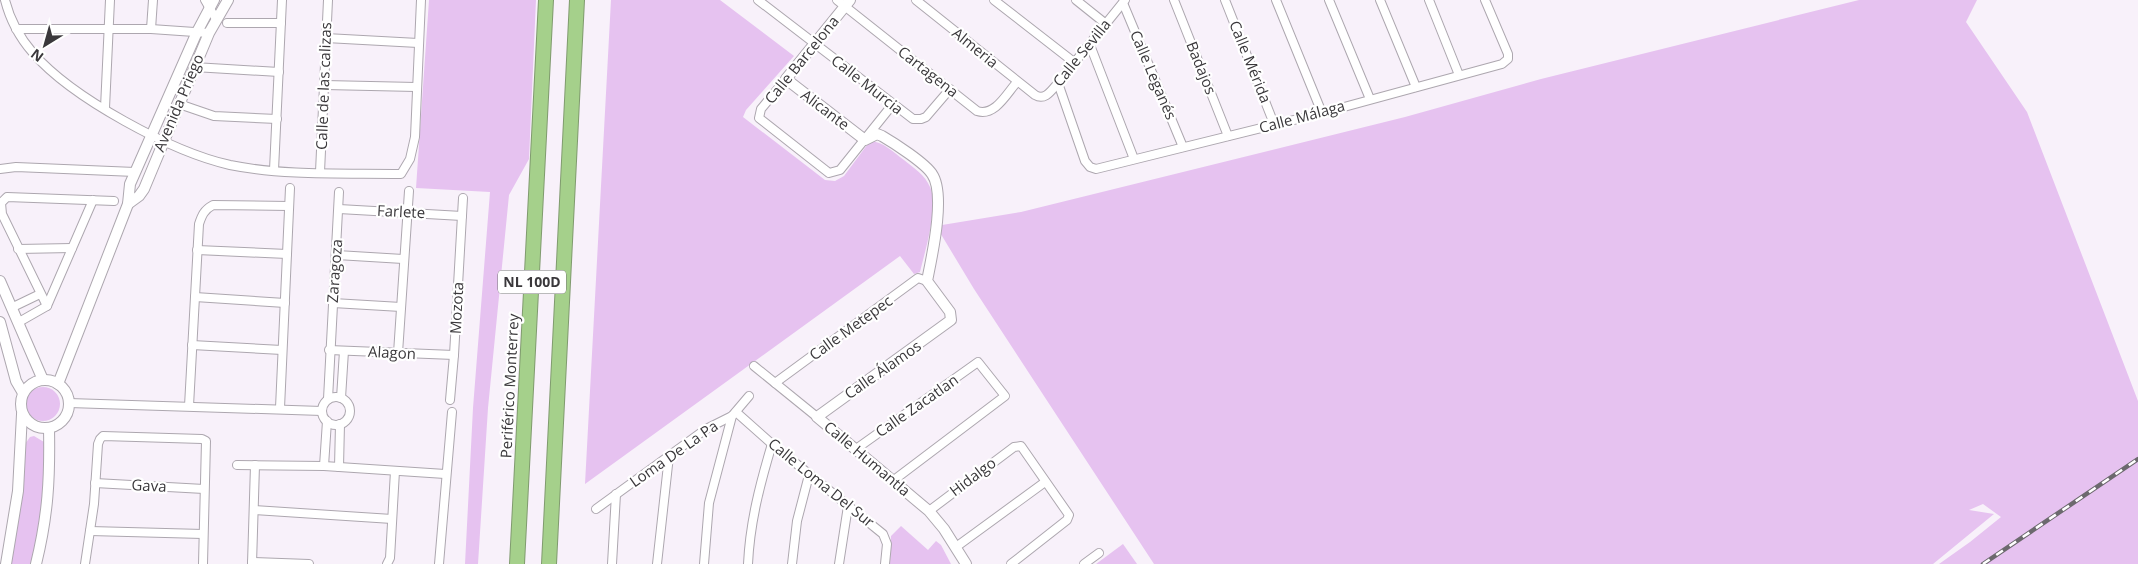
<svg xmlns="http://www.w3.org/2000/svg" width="2138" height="564" font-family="'Open Sans',sans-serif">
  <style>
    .green { fill: #e6c2f0 }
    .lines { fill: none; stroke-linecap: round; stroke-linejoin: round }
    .minor-casing { stroke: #ada7af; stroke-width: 10 }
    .tertiary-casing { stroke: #ada7af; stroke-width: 12 }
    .motorway-casing { stroke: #809b6f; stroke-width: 16 }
    .minor { stroke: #fff; stroke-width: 8 }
    .tertiary { stroke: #fff; stroke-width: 10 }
    .motorway { stroke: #a5d08b; stroke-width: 14 }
    .rail-casing { stroke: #6c696e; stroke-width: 4.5 }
    .rail { stroke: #fff; stroke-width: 2.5; stroke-dasharray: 8; stroke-linecap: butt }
    .labels { text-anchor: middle; stroke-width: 4.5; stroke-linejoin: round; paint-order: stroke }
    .shield { fill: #fff; stroke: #757476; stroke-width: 1 }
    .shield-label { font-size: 14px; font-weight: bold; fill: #3a383b }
    .street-label { font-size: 15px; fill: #3a383b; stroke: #fff }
  </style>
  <rect width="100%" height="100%" fill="#f8f1fa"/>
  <g class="green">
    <path d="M 429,0 L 536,0 L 529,159 L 509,195 L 488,408 L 478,564 L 465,564 L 473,408 L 490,192 L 416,188 Z"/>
    <path d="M 611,0 L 720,0 L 794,56 L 746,110 L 743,117 L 825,180 L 835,181 L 844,176 L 870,141 C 884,142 893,152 904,160 C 914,168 925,175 930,187 C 939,206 925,251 920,272 L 914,274 L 900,256 L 585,484 Z"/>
    <path d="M 1859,0 L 1977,0 L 1966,22 L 2027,112 L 2138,401 L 2138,564 L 1939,564 L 1970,542 L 2001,517 L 1983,504 L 1969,510 L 1994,514 L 1933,564 L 1154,564 L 974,289 L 936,226 L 1021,212 L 1405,117 L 1541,79 Z"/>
    <circle cx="43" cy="404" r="17"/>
    <path d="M 34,436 L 44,442 L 45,449 L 41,519 L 31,564 L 11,564 L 21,505 L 25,444 L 30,437 Z"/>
    <path d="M 901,526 L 928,550 L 936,541 L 941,545 L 951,564 L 890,564 L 891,536 Z"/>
    <path d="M 1123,544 L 1137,564 L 1096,564 Z"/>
  </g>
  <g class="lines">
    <defs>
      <g id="minor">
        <path d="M 5,0 C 10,20 20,38 33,53 C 72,98 172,152 230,165 C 285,176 345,173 401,174 L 410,159 L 415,137 L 421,0"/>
        <path d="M 205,0 L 216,19"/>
        <path d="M 758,0 L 913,119 L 921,119 L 926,117 L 950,89"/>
        <path d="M 837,0 L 977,111 C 995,117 1007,93 1017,82"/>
        <path d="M 916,0 L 1035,95 C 1045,101 1051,91 1058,83 L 1125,0"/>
        <path d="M 994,0 L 1075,63"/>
        <path d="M 1076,0 L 1106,24"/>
        <path d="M 1174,0 L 1228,136"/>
        <path d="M 1225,0 L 1274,124"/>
        <path d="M 1276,0 L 1322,113"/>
        <path d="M 1329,0 L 1370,99"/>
        <path d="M 1380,0 L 1416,87"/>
        <path d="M 1429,0 L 1459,75"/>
        <path d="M 1123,3 L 1183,147"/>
        <path d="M 227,23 L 281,23"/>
        <path d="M 16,29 L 151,29 L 209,33"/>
        <path d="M 151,29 L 153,0"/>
        <path d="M 326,38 L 418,43"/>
        <path d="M 1090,45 L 1134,159"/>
        <path d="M 194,67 L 279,72"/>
        <path d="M 786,79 L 761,109 L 759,118 L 829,173 L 840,170 L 893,104"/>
        <path d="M 1058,83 L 1085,161 L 1090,167 L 1096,169 L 1322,113 L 1502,64 L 1508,59 L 1508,54 L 1485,0"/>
        <path d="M 325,85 L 416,87"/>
        <path d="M 179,104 L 214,116 L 277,119"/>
        <path d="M 105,108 L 110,0"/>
        <path d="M 0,169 L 16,167 L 135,172"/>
        <path d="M 274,170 L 282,0"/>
        <path d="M 320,172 L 328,0"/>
        <path d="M 339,209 L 462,216"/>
        <path d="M 18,249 L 72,248"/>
        <path d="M 197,250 L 287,254"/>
        <path d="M 337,255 L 403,259"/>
        <path d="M 195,297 L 285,303"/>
        <path d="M 333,303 L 401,307"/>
        <path d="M 47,306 L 2,214 L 1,203 L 7,197 L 114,201"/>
        <path d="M 13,307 L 40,294"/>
        <path d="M 19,322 L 47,306 L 93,200"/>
        <path d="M 192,345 L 282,350"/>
        <path d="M 329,350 L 454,355"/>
        <path d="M 398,353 L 409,191"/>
        <path d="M 754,366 L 817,417"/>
        <path d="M 775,383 L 918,278 L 927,281"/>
        <circle cx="336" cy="411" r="14"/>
        <path d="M 341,398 L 344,351"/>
        <path d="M 328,399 L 339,192"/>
        <path d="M 450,400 L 454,355 L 463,198"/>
        <path d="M 69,403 L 322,411"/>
        <path d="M 189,406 L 199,224 C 202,215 204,210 213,205 L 289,206"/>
        <path d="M 280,408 L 290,188"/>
        <path d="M 736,412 L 772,444 L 883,534 L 887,544 L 885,564"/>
        <path d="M 856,449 L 978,362 L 1005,396 L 894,480"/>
        <path d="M 237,465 L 324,466 L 445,474"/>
        <path d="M 324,466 L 327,421"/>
        <path d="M 339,467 L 340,424"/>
        <path d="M 95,483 L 204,489"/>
        <path d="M 596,509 L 706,429 L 732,416 L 749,396"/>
        <path d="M 254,510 L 392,519"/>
        <path d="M 929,511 L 1014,447 L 1021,446 L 1069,515 L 1067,520 L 1011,564"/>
        <path d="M 90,531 L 203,534"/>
        <path d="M 956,547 L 1045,482"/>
        <path d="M 252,562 L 309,564"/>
        <path d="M 85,564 L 94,504 L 98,444 L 100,439 L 103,436 L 202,439 L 206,441 L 203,564"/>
        <path d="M 252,564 L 255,465"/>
        <path d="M 387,564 L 390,558 L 395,471"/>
        <path d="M 439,564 L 452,412"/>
        <path d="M 612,564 L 616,494"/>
        <path d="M 657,564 L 669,456"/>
        <path d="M 704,564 L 709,503 L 732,416"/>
        <path d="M 748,564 C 750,522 760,484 772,444"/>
        <path d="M 792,564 L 797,521 L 809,475"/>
        <path d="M 839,564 L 848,506"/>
        <path d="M 1084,564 L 1099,553"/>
      </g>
      <g id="tertiary">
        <path d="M 850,0 L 786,79 L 865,140 L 877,134 L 882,136 C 894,143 925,163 932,174 C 946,194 932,256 927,281 L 950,312 L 951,320 L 817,417 L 929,511 L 944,529 L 966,564"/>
        <path d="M 128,204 L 139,196 L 144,189 L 209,33 L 228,0"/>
        <path d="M 0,281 L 43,380"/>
        <path d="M 0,322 L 16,381 L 23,393"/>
        <circle cx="45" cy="404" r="24"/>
        <path d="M 58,384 L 128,204 L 130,184 L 197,32 L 214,0"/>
        <path d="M 6,564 L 18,491 L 22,414"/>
        <path d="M 36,564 C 48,515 50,479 49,428"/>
      </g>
      <g id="motorway">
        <path d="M 517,564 L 546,0"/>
        <path d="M 549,564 L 577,0"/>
      </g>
    </defs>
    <use href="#minor" class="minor-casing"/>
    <use href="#tertiary" class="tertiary-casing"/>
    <use href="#motorway" class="motorway-casing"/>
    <use href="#minor" class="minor"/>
    <use href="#tertiary" class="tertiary"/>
    <use href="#motorway" class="motorway"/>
    <defs>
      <path id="rail" d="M 1983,564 L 2138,459"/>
    </defs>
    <use href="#rail" class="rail-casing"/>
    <use href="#rail" class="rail"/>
  </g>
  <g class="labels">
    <rect class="shield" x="498" y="270.5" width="68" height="23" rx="4"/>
    <g class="shield-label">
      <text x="532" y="287">NL 100D</text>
    </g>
    <g class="street-label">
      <text transform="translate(975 48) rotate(39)" y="5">Almeria</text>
      <text transform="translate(1082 53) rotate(-51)" y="5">Calle Sevilla</text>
      <text transform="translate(802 60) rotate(-51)" y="5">Calle Barcelona</text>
      <text transform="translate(1250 62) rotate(68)" y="5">Calle Mérida</text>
      <text transform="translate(1201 68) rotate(68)" y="5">Badajos</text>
      <text transform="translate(928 72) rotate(38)" y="5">Cartagena</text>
      <text transform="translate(1153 75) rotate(67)" y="5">Calle Leganés</text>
      <text transform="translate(867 85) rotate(38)" y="5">Calle Murcia</text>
      <text transform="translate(324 86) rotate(-88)" y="5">Calle de las calizas</text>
      <text transform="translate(179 103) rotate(-67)" y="5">Avenida Priego</text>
      <text transform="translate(825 110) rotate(37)" y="5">Alicante</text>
      <text transform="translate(1302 117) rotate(-15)" y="5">Calle Málaga</text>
      <text transform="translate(401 212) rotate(3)" y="5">Farlete</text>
      <text transform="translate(335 271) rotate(-86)" y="5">Zaragoza</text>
      <text transform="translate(457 308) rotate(-87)" y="5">Mozota</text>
      <text transform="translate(851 328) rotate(-36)" y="5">Calle Metepec</text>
      <text transform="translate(392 353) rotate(3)" y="5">Alagon</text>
      <text transform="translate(883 370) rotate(-35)" y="5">Calle Álamos</text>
      <text transform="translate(510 386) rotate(-87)" y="5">Periférico Monterrey</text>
      <text transform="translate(917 406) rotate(-35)" y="5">Calle Zacatlan</text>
      <text transform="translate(674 454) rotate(-35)" y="5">Loma De La Pa</text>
      <text transform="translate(867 459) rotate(40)" y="5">Calle Humantla</text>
      <text transform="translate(973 477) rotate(-37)" y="5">Hidalgo</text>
      <text transform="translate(821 483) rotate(39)" y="5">Calle Loma Del Sur</text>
      <text transform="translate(149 486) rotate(3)" y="5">Gava</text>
    </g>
  </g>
  <g transform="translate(45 45) rotate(217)" stroke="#ffffff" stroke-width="4" paint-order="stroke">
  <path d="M0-4L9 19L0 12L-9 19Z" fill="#3a383b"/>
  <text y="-8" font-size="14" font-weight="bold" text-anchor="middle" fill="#3a383b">N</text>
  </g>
</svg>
